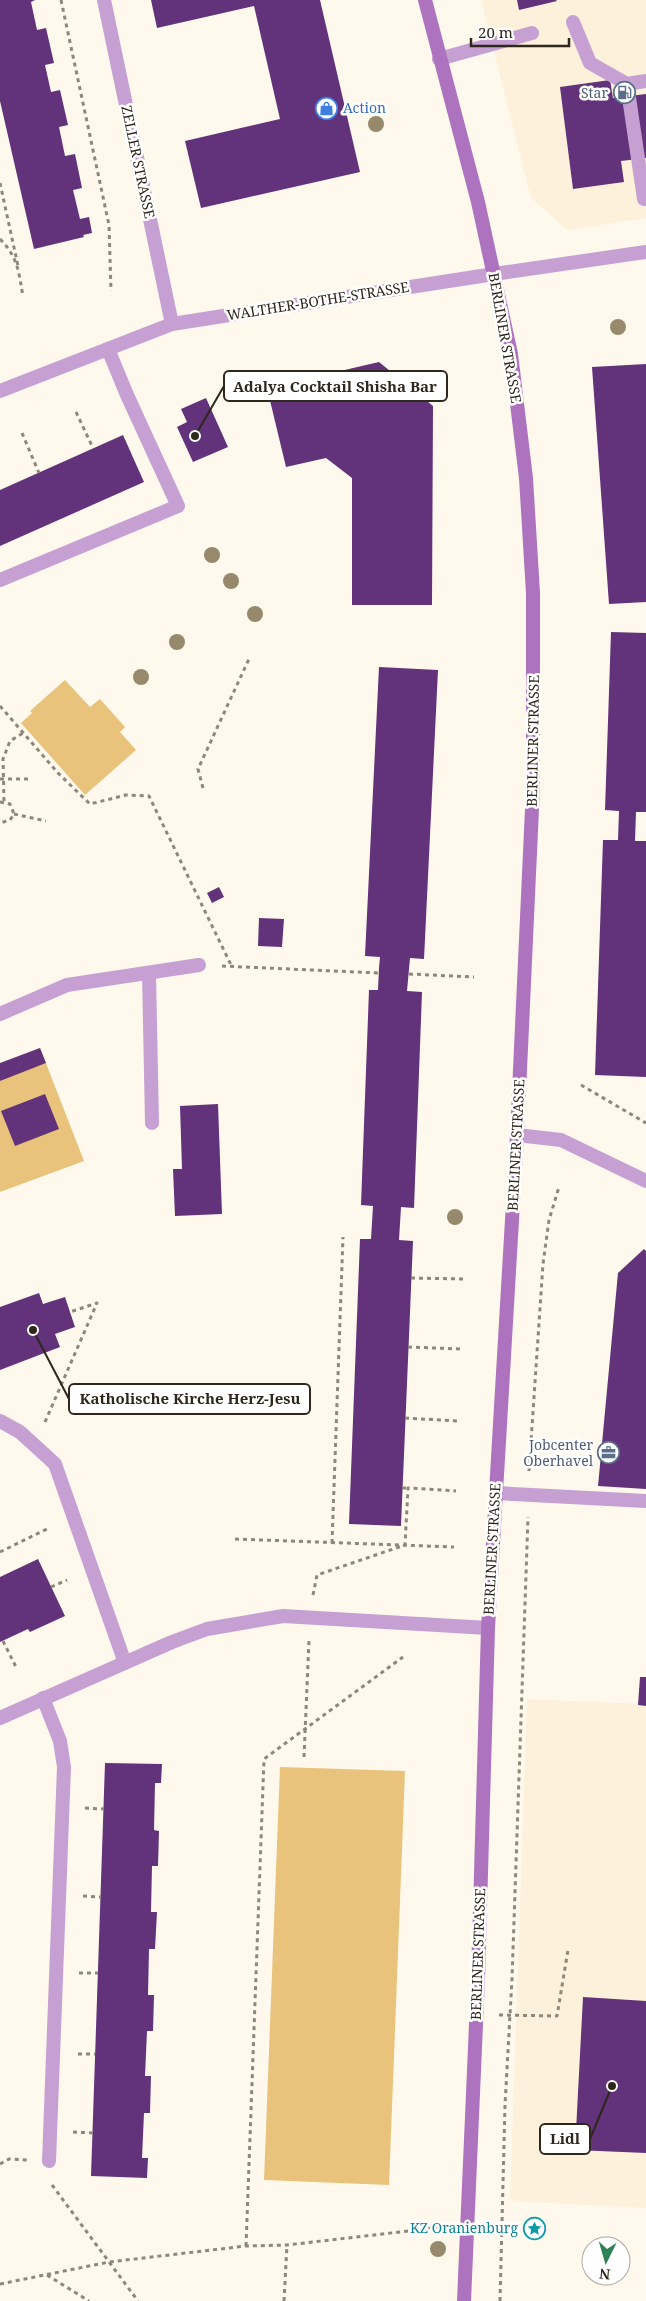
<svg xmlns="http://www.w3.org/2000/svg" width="646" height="2301" font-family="'Noto Serif',serif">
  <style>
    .built { fill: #fdf1db }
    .green { fill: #e9c37c }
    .building { fill: #62327a }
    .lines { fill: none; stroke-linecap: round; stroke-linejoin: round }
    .path { stroke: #8e877b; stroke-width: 3; stroke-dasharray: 4 4; stroke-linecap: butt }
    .service { stroke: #c7a0d3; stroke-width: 14 }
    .minor { stroke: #c7a0d3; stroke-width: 14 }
    .tertiary { stroke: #c7a0d3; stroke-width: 14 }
    .secondary { stroke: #ad73be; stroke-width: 14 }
    .tree { fill: #96896c }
    .labels { text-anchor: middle; stroke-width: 5; stroke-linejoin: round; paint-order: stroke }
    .service-label { font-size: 14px; fill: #4e5e75; stroke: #fff; text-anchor: end }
    .shop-label { font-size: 14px; fill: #366cbe; stroke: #fff; text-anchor: start }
    .street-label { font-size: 14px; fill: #2e271c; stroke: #fff }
    .culture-label { font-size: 14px; fill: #0d838f; stroke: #fff; text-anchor: end }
    .leader { fill: none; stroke: #2e271c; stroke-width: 2 }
    .callout-dot { fill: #2e271c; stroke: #fff; stroke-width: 2 }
    .callout { fill: #fff; stroke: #2e271c; stroke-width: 2 }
    .callout-label { font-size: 15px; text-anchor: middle; font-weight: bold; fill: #2e271c }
  </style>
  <rect width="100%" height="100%" fill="#fff8ec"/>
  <g class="built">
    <path d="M 481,0 L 646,0 L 646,218 L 567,230 L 531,198 Z"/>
    <path d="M 527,1699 L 646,1704 L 646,2208 L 510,2201 Z"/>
  </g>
  <g class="green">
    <path d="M 65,680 L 90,707 L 100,699 L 125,727 L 120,732 L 136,750 L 85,795 L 21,723 L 32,713 L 30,711 Z"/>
    <path d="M 40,1048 L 84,1161 L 0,1192 L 0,1064 Z"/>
    <path d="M 280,1767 L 405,1771 L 389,2185 L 264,2180 Z"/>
  </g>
  <g class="building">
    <path d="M 0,0 L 35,0 L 31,2 L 37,30 L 46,28 L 54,63 L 45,65 L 51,92 L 60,90 L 68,125 L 59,127 L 65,156 L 75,154 L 82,188 L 73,190 L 80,219 L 89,217 L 92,233 L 83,235 L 84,237 L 34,249 L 0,101 Z"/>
    <path d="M 151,0 L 320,0 L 360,172 L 201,208 L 185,141 L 280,119 L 254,6 L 157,28 Z"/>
    <path d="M 517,0 L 556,0 L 557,1 L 519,10 Z"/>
    <path d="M 610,80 L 613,98 L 646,94 L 646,158 L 621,161 L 624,182 L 573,189 L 560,87 Z"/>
    <path d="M 379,362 L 433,406 L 432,605 L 352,605 L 352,478 L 326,458 L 286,467 L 267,388 Z"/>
    <path d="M 646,364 L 646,602 L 609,604 L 592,367 Z"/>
    <path d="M 206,398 L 228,447 L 193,462 L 177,427 L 187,422 L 181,409 Z"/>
    <path d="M 123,435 L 144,482 L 0,546 L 0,490 Z"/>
    <path d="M 611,632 L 646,633 L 646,812 L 636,812 L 635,841 L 646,841 L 646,1077 L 595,1075 L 603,840 L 618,840 L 619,811 L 605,810 Z"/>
    <path d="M 379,667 L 438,670 L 424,959 L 410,958 L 407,991 L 422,992 L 414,1208 L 401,1207 L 399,1240 L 413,1241 L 401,1526 L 349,1524 L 360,1239 L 371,1239 L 373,1206 L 361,1205 L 369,990 L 378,990 L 379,968 L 380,957 L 365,956 Z"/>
    <path d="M 219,887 L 224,897 L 212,903 L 207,893 Z"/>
    <path d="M 259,918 L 284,919 L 282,947 L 258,946 Z"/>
    <path d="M 40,1048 L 46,1063 L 0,1081 L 0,1063 Z"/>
    <path d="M 45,1094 L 59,1129 L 15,1146 L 1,1111 Z"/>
    <path d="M 218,1104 L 222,1214 L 175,1216 L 173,1169 L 182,1169 L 180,1106 Z"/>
    <path d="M 644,1249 L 646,1251 L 646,1489 L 598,1486 L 618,1273 Z"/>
    <path d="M 39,1293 L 43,1304 L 65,1297 L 75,1327 L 55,1334 L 60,1347 L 0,1370 L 0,1307 Z"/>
    <path d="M 38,1559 L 65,1616 L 30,1632 L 28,1629 L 0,1642 L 0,1577 Z"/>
    <path d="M 640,1677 L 646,1677 L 646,1706 L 638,1705 Z"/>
    <path d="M 105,1763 L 162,1764 L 161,1783 L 155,1783 L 154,1830 L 159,1831 L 158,1866 L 152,1866 L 151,1912 L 157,1912 L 155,1949 L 149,1949 L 148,1995 L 154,1995 L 153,2031 L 147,2031 L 145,2076 L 151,2076 L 150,2113 L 144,2113 L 142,2158 L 148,2158 L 147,2178 L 91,2176 Z"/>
    <path d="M 583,1997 L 646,2001 L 646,2153 L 575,2150 Z"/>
  </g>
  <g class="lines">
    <g class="path">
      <path d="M 61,0 L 109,225 L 111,291"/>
      <path d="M 0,183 L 18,266"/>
      <path d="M 0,239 C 18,257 19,273 23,297"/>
      <path d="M 76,412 L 93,448"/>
      <path d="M 22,433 L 39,473"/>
      <path d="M 0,706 L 58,773 L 90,804 L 126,795 L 149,796 L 232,967"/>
      <path d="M 0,779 L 31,779"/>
      <path d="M 203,788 L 198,769 L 249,659"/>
      <path d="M 4,801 L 3,759 L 10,741 L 23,733"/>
      <path d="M 0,802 L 10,804 L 14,814 L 10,820 L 0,823"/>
      <path d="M 14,814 L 46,821"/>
      <path d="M 222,966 L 379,973"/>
      <path d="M 409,974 L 474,977"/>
      <path d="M 581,1085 L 646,1123"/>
      <path d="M 411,1278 L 463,1279"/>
      <path d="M 408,1347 L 461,1349"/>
      <path d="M 405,1418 L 458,1421"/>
      <path d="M 45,1422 L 97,1303 L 70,1312"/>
      <path d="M 529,1471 L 543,1264 L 549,1220 L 559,1187"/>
      <path d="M 402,1488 L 408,1488"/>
      <path d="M 235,1539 L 454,1547"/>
      <path d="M 332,1543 L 343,1237"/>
      <path d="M 0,1552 L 47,1529"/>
      <path d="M 51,1587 L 67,1580"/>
      <path d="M 313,1595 L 317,1575 L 405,1545 L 408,1488 L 456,1491"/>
      <path d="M 3,1641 L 17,1669"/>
      <path d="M 304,1757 L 309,1640"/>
      <path d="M 85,1808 L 104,1809"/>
      <path d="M 83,1896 L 101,1897"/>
      <path d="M 79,1973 L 98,1973"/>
      <path d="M 499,2015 L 557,2016 L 568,1950"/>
      <path d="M 78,2054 L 95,2054"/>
      <path d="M 73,2132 L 93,2133"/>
      <path d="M 0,2164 L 9,2159 L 27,2160"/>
      <path d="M 52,2185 L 138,2301"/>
      <path d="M 246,2246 L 264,1759 L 403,1657"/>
      <path d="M 47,2275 L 89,2301"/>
      <path d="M 0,2284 L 109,2262 L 246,2246 L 287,2245 L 443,2227"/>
      <path d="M 284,2301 L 287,2245"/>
      <path d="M 500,2301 L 505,2105 L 512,1979 L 528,1517"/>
    </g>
    <g class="service">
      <path d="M 573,22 L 590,63 L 627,84 L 646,81"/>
      <path d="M 439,59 L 532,33"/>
      <path d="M 627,84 L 644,199"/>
      <path d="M 0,580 L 178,506 L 127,395 L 108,349"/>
      <path d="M 149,973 L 152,1123"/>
      <path d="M 0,1014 L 67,985 L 199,965"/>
      <path d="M 0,1421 L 20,1432 L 55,1464 L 125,1663"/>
      <path d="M 495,1493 L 646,1501"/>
      <path d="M 43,1698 L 60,1741 L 64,1767 L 49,2161"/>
    </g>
    <g class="minor">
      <path d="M 104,0 L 172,324"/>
      <path d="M 0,391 L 172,324 L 494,274"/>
      <path d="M 0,1718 L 172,1642 L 207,1629 L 283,1616 L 488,1628"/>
    </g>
    <g class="tertiary">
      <path d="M 494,274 L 646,252"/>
      <path d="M 517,1135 L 561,1140 L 646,1181"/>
    </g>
    <path class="secondary" d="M 425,0 L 478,202 L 511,354 L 526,478 L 533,593 L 533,787 L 517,1135 L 488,1628 L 478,1978 L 464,2301"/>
  </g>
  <g class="tree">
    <circle cx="376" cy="124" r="8"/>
    <circle cx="618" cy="327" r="8"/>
    <circle cx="212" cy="555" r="8"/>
    <circle cx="231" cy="581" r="8"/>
    <circle cx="255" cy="614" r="8"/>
    <circle cx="177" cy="642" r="8"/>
    <circle cx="141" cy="677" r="8"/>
    <circle cx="455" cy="1217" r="8"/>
    <circle cx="438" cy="2249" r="8"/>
  </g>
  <defs>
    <symbol id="fuel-ring" viewBox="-11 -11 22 22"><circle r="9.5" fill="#fff" stroke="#5c6f8a" stroke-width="1.5"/><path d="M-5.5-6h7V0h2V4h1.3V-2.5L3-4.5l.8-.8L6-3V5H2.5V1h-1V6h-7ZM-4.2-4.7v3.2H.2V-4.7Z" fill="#5c6f8a"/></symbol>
    <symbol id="shop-ring" viewBox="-11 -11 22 22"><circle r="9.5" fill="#fff" stroke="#3f7fe0" stroke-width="1.5"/><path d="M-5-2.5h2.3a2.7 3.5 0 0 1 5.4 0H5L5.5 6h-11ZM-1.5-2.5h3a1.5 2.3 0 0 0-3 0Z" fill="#3f7fe0"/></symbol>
    <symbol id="office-ring" viewBox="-11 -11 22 22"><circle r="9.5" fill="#fff" stroke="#5c6f8a" stroke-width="1.5"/><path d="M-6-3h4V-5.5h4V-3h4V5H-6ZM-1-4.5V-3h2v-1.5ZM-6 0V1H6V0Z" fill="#5c6f8a"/></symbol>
    <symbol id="sight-ring" viewBox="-11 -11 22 22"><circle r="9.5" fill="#fff" stroke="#0f9aa8" stroke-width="1.5"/><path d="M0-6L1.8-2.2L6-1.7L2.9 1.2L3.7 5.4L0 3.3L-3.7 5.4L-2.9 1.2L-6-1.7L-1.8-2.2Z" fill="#0f9aa8"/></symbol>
  </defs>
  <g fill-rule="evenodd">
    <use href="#fuel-ring" x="612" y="80" width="25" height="25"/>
    <use href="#shop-ring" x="314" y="96" width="25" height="25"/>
    <use href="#office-ring" x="596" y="1440" width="25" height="25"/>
    <use href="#sight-ring" x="522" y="2216" width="25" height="25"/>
  </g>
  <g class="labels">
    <g class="service-label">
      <text x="608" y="98">Star</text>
      <text x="593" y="1450">Jobcenter<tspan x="593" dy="16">Oberhavel</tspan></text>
    </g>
    <g class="shop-label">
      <text x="343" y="113">Action</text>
    </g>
    <g class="street-label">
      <text transform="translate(138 162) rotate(78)" y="5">ZELLER STRASSE</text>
      <text transform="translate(318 301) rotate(-9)" y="5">WALTHER-BOTHE-STRASSE</text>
      <text transform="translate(505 338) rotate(80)" y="5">BERLINER STRASSE</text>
      <text transform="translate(533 741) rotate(-89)" y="5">BERLINER STRASSE</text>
      <text transform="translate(516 1145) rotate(-87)" y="5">BERLINER STRASSE</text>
      <text transform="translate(492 1549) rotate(-87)" y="5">BERLINER STRASSE</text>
      <text transform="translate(478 1954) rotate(-88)" y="5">BERLINER STRASSE</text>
    </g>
    <g class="culture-label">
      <text x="518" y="2233">KZ Oranienburg</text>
    </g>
  </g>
  <path class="leader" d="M195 436L224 386M33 1330L69 1399M612 2086L590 2139"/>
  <g class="callout-dot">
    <circle cx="195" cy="436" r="5"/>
    <circle cx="33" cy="1330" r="5"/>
    <circle cx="612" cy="2086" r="5"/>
  </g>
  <g class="callout">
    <rect x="224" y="371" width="223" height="30" rx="5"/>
    <rect x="69" y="1384" width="241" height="30" rx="5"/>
    <rect x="540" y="2124" width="50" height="30" rx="5"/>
  </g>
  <g class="callout-label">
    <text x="335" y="392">Adalya Cocktail Shisha Bar</text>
    <text x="190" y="1404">Katholische Kirche Herz-Jesu</text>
    <text x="565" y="2144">Lidl</text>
  </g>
  <g transform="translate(606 2261) rotate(185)"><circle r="24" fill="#ffffff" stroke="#aba9a4"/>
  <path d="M0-4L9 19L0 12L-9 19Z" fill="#2e8255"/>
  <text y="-8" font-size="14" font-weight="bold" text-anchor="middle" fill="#2e271c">N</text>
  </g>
  <path d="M471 38v8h98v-8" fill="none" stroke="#2e271c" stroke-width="2.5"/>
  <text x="478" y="38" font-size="15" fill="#2e271c" stroke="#ffffff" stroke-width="4" paint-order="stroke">20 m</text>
</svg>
